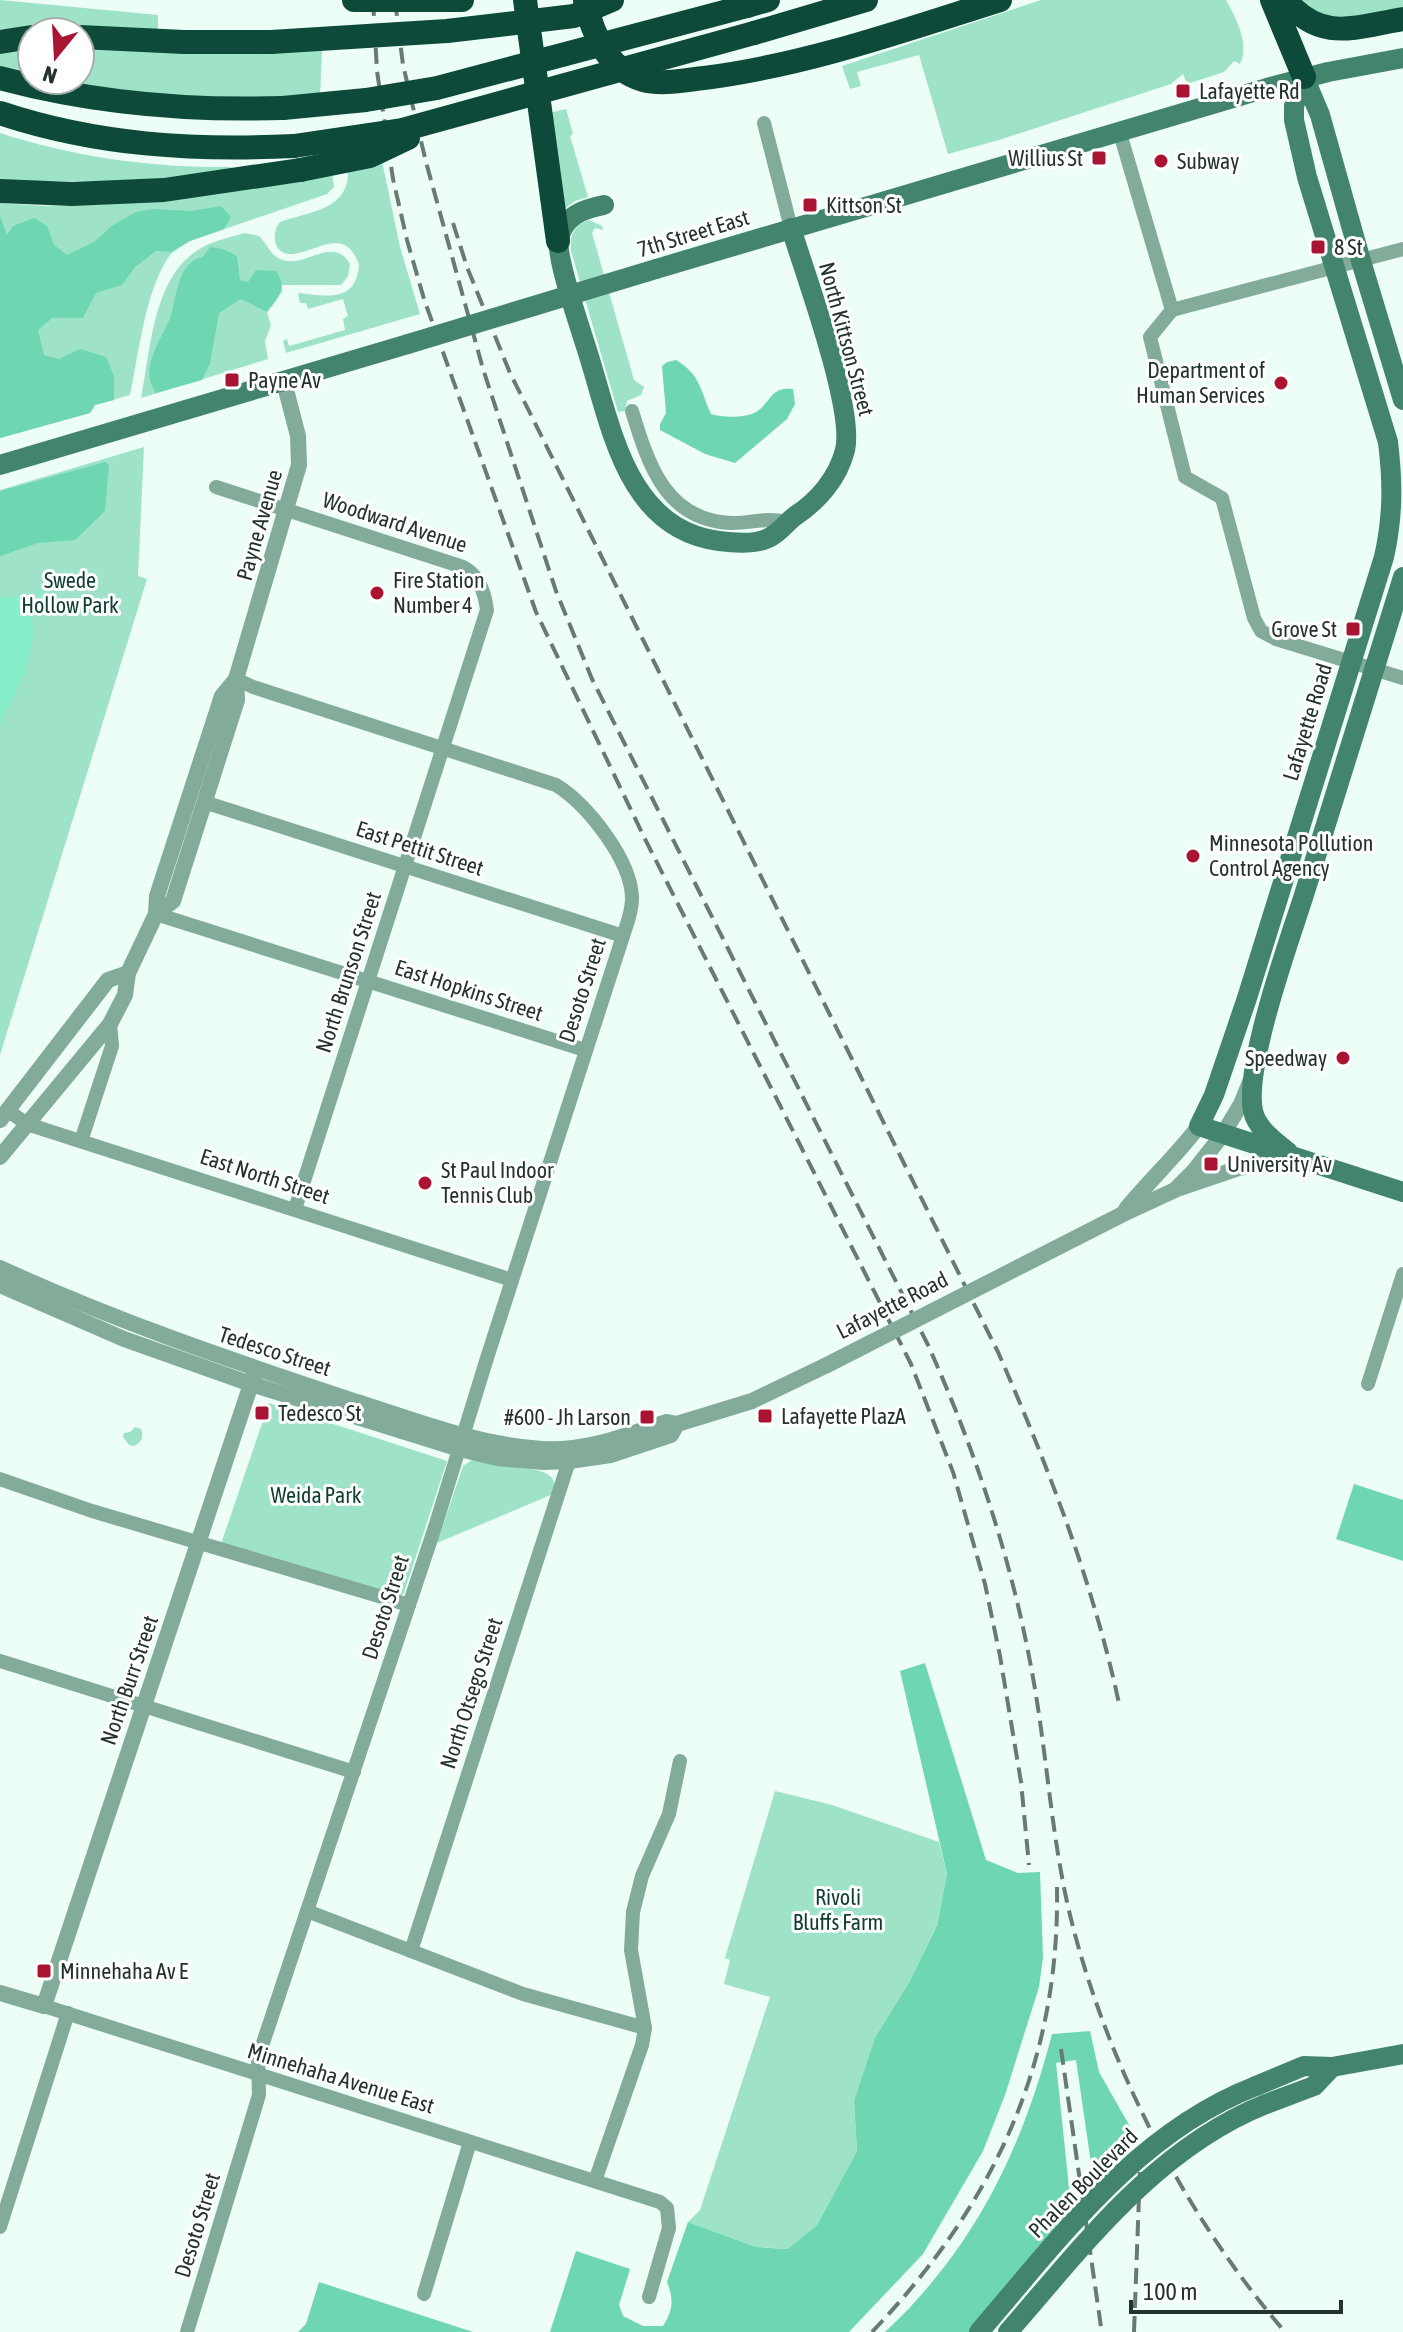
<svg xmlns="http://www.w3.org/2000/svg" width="1403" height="2332" font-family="'Asap Condensed',sans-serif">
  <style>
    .green { fill: #9ee3c8 }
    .forest { fill: #6ed7b2 }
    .water { fill: #86efc9 }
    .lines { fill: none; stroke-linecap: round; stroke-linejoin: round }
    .stream { stroke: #86efc9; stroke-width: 4 }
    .minor { stroke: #82ab9a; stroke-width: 14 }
    .tertiary { stroke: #82ab9a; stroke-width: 16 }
    .secondary { stroke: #43846d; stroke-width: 20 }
    .motorway { stroke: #0e4a39; stroke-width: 24 }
    .rail { stroke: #697a72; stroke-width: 4; stroke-dasharray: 16 8; stroke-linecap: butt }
    .tertiary-bridge { stroke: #82ab9a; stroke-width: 16 }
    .secondary-bridge { stroke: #43846d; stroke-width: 20 }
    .motorway-bridge { stroke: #0e4a39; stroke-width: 24 }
    .poi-dot { fill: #aa1433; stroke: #fff; stroke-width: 3 }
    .labels { text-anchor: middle; stroke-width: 6; stroke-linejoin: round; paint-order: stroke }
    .poi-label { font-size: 22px; fill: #23342d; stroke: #fff; text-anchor: start }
    .street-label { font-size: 22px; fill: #23342d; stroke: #fff }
    .park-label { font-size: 22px; fill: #103f31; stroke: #fff }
  </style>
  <rect width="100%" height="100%" fill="#edfef6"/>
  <g class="green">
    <path d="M 0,0 L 158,15 L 158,30 L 57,25 L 0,29 Z"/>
    <path d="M 1041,0 L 1226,0 C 1236,18 1250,44 1240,64 L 1234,61 L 1224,72 L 1187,84 L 1183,74 L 1171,84 L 999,140 L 948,154 L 919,55 L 857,72 L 861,86 L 850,89 L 842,66 Z"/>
    <path d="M 1295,0 L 1403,0 L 1403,11 L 1325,19 Z"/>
    <path d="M 32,47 L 32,78 L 0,70 L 0,51 Z"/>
    <path d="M 80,47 L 322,50 L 320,97 L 220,101 L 40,80 L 80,80 Z"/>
    <path d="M 566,109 L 573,134 L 570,136 L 588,197 L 575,201 L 563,210 L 549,113 Z"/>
    <path d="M 0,133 C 74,157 153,168 231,167 L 231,174 C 154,182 77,183 0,180 Z"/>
    <path d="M 382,161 L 400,247 L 420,314 L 286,353 L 283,341 L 287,339 L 289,346 L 345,330 L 343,319 L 348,316 L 343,299 L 308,309 L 306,303 L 300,303 L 298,293 C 327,296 356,303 359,265 C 345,225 319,251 293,254 C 274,256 270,234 280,222 C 311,211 350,210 348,169 Z"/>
    <path d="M 332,172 L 334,187 L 327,194 L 190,241 C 184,245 175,249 170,255 C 145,290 139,353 130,395 L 95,405 L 90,413 L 0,438 L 0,203 L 45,206 L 100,205 Z"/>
    <path d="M 589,220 L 602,226 L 603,230 L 595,228 L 592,233 L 634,380 L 644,387 L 641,395 L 627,401 L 625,411 L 618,412 L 571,251 C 570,236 573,225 589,220 Z"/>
    <path d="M 245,233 L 259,236 C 267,243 270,255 280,259 C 304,270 333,234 350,264 L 348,276 L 341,285 L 282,285 L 282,292 L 267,312 L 271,325 L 265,341 L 268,359 L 141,398 C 151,348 153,273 203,247 C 216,240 231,237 245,233 Z"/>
    <path d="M 144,447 L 138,576 L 147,579 L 0,1055 L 0,490 Z"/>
    <path d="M 269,1403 L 447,1461 L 404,1593 L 400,1597 L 221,1544 Z"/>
    <path d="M 135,1427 L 141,1429 C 144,1437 142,1442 134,1446 L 129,1445 L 123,1437 L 124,1433 L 130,1432 Z"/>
    <path d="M 472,1460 C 487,1463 542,1467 550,1476 C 556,1481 554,1487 553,1494 L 437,1543 L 463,1466 Z"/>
    <path d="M 775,1791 L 832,1805 L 939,1842 L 947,1874 L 937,1924 L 854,2101 L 857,2151 L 817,2225 L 789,2249 L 756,2247 L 688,2222 L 700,2210 L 770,1997 L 724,1984 L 730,1960 L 725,1958 Z"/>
  </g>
  <g class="forest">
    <path d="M 221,206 L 231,217 L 224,229 L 190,241 L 172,252 L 156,251 L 135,267 L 122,285 L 96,293 L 83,318 L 52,318 L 38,330 L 44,355 L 59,359 L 80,349 L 106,357 L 114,376 L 114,400 L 95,405 L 90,413 L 0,438 L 0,216 L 7,235 L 13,226 L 34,218 L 47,226 L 54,245 L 67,255 L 94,242 L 113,225 L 136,212 L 153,209 L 191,211 Z"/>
    <path d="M 210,247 L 223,249 L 237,256 L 240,280 L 248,282 L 256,270 L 276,271 C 288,287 278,298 267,312 L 241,299 L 219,313 L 210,364 L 202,380 L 156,393 C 138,369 161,341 170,318 C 177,298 177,261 203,257 Z"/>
    <path d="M 676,360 C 701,375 700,390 711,414 C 724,418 744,418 756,412 C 771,403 770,386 793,389 L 795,404 L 787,419 L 735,463 L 705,454 L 660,430 L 660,424 L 666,413 L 662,366 L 667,362 Z"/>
    <path d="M 105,462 L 109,465 L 105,511 L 75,540 L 38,543 L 0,556 L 0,491 Z"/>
    <path d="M 1354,1484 L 1403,1500 L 1403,1561 L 1336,1539 Z"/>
    <path d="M 925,1663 L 986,1860 L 1018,1873 L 1040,1872 L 1043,1957 L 1039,1987 L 1005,2095 L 983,2151 L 923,2254 L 849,2332 L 550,2332 L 576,2251 L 630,2269 L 619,2305 L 623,2316 L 643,2326 L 663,2326 C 673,2310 674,2300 667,2282 L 688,2222 L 756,2247 L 788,2249 L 817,2225 L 857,2151 L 854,2101 L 875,2038 L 909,1983 L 937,1925 L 947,1874 L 900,1671 Z"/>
    <path d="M 1090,2031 L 1099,2072 L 1132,2130 L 1119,2143 L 1114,2171 L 1099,2187 L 1094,2184 L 1076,2060 L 1056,2063 L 1072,2216 L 970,2332 L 885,2332 C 974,2249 1022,2150 1052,2034 Z"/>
    <path d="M 319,2282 L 473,2332 L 298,2332 L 306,2324 Z"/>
  </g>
  <path class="water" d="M 19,596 L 28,600 L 34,632 L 25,672 L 0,724 L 0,598 Z"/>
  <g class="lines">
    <path class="stream" d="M 29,617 L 41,592"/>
    <g class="minor">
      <path d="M 764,123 L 791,228"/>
      <path d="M 1119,130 L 1172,310 L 1150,337 L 1185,477 L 1222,498 L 1254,618 L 1261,631 L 1276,639 L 1403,678"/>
      <path d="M 1172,310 L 1403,249"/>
      <path d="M 632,411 C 648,463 665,521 732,523 C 754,523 763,517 788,522"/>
      <path d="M 216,487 L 463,567 C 479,575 485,594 487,610 L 295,1209"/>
      <path d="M 204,802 L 623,936"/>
      <path d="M 156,914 L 585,1050"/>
      <path d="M 7,1110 L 27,1124 L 512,1280"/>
      <path d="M 81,1141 L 112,1046 L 110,1024"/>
      <path d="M 1368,1384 L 1403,1274"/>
      <path d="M 0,1479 L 92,1511 L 409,1605"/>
      <path d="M 0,1661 L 354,1772"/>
      <path d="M 307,1911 L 523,1994 L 645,2028"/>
      <path d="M 411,1951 L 569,1461 L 569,1452"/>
      <path d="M 44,2006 L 660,2202 L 667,2208 L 669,2228 L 649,2297"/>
      <path d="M 595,2181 L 642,2045 L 645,2028 L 631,1950 L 633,1912 L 642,1876 L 669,1814 L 680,1761"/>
      <path d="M 0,2227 L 68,2013"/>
      <path d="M 424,2294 L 470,2142"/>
      <path d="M 187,2332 L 259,2095 L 258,2058 L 435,1527 L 487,1358 L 623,936 C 627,924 632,912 632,899 C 632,861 588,805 556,785 L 253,687 L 236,679"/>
    </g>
    <g class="tertiary">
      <path d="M 156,914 L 173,901 L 237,700 L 236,679 L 299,465 L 298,436 L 284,382"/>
      <path d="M 0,1120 L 108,980 L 128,973"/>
      <path d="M 0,1157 L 110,1024 L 125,995 L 128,973 L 156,914 L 157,896 L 222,696 L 236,679"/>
      <path d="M 1180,1188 L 1239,1168 L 1294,1158"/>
      <path d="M 1126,1209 C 1150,1180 1176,1156 1199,1126"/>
      <path d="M 1123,1214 L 1175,1190 L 1194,1171 L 1223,1134 L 1241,1104 L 1250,1082"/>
      <path d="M 0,1268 C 113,1320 230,1360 348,1399 C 412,1419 475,1445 542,1449 C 586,1452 626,1435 667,1422 L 677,1424 L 752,1401 L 827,1365"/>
      <path d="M 0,1285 L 124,1339 L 251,1384 L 460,1449 L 497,1458 L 544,1462 L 569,1461 L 611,1455 L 671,1435 L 677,1424"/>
      <path d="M 0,1993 L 44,2006 L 256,1369"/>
    </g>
    <g class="secondary">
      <path d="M 1304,77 L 1294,106 L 1294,120 L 1307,177 L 1388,442 C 1393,483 1393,517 1384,557 L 1247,998 L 1214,1095 L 1199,1126 L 1403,1192"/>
      <path d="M 1304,77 L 1320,115 L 1361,261 L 1403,400"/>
      <path d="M 604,205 C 583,209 564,216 559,239 C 555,256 581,330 587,350 C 611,424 625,529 719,541 C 734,543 759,545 772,536 C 781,531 787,522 795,516 C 818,501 838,478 845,450 C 855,409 805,274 791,228"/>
      <path d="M 656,269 L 1267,88 L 1328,72 L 1403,58"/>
      <path d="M 0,465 L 408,344"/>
      <path d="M 1288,1152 C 1275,1141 1257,1129 1253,1111 C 1244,1067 1288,944 1303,898 C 1337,791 1369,684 1403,577"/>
      <path d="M 1256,2086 L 1304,2066 L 1332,2067 L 1403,2054"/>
      <path d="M 1266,2104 L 1314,2086 L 1332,2067"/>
    </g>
    <g class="motorway">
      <path d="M 525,0 L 558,241"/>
      <path d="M 585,0 C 592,33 608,70 643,80 C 662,85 685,80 704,78 C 806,65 902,31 1000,0"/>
      <path d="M 1272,0 L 1304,77"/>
      <path d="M 1285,0 C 1322,43 1354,27 1403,19"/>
      <path d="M 747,6 L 768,0"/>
      <path d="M 754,33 L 866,0"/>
      <path d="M 80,37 L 184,42 L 271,42"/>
      <path d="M 0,42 L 32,37"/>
      <path d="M 0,78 C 93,103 187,111 283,108"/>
      <path d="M 0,113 C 96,145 194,151 294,146"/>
      <path d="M 0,191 L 72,194 L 164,190 L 300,170"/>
    </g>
    <g class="rail">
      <path d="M 373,0 L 377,71 L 393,179 L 407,240 L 424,299 L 536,612 L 644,837 L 911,1364 L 953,1472 L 985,1584 L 1000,1656 L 1021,1782 L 1029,1865"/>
      <path d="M 395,0 L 403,65 L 426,162 L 483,369 L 556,591 L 592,679 L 928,1345 C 980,1461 1019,1582 1038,1708 C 1049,1780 1054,1852 1072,1923 C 1109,2069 1187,2218 1285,2332"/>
      <path d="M 453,223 L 467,267 L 510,373 L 998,1352 C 1048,1466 1094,1585 1120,1708"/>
      <path d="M 1061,2049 L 1101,2327"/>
      <path d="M 872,2332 C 993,2205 1060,2064 1057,1887"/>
      <path d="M 1134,2332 L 1141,2142"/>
    </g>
    <path class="tertiary-bridge" d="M 827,1365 L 1123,1214"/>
    <g class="secondary-bridge">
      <path d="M 408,344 L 656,269"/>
      <path d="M 979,2332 C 1060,2238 1137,2132 1256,2086"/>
      <path d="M 1008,2332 C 1084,2245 1156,2148 1266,2104"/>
    </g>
    <g class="motorway-bridge">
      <path d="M 354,0 L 462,0"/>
      <path d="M 271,42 L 447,31 L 574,16 L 612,0"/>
      <path d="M 283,108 L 366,100 L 437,88 L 747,6"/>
      <path d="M 294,146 L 402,130 L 754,33"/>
      <path d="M 300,170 L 370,156 L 408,138"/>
    </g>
  </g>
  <g class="poi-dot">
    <rect x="1175" y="83" width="16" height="16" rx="4"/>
    <rect x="1091" y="150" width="16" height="16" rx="4"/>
    <circle cx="1161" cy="161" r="8"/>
    <rect x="802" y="197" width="16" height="16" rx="4"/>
    <rect x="1310" y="239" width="16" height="16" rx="4"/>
    <rect x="224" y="372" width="16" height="16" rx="4"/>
    <circle cx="1281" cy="383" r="8"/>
    <circle cx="377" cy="593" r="8"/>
    <rect x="1345" y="621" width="16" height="16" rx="4"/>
    <circle cx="1193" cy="856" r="8"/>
    <circle cx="1343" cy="1058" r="8"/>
    <rect x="1203" y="1156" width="16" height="16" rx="4"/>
    <circle cx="425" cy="1183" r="8"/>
    <rect x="254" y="1405" width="16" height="16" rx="4"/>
    <rect x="757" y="1408" width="16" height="16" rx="4"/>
    <rect x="639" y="1409" width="16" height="16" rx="4"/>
    <rect x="36" y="1963" width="16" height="16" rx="4"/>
  </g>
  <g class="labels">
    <g class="poi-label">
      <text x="1199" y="99">Lafayette Rd</text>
      <text x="1083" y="166" text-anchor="end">Willius St</text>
      <text x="1177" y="169">Subway</text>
      <text x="826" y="213">Kittson St</text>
      <text x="1334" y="255">8 St</text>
      <text x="1265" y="378" text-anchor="end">Department of<tspan x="1265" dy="25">Human Services</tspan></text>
      <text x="248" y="388">Payne Av</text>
      <text x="393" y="588">Fire Station<tspan x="393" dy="25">Number 4</tspan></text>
      <text x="1337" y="637" text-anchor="end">Grove St</text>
      <text x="1209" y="851">Minnesota Pollution<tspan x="1209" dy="25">Control Agency</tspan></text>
      <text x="1327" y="1066" text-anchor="end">Speedway</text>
      <text x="1227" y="1172">University Av</text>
      <text x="441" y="1178">St Paul Indoor<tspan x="441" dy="25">Tennis Club</tspan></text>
      <text x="278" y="1421">Tedesco St</text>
      <text x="781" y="1424">Lafayette PlazA</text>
      <text x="631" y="1425" text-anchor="end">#600 - Jh Larson</text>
      <text x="60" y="1979">Minnehaha Av E</text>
    </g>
    <g class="street-label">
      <text transform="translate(693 233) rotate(-17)" y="8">7th Street East</text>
      <text transform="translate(847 339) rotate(75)" y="8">North Kittson Street</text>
      <text transform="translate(395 522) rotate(18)" y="8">Woodward Avenue</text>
      <text transform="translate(259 525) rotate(-74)" y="8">Payne Avenue</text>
      <text transform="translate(1307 722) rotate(-73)" y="8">Lafayette Road</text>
      <text transform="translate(420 848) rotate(18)" y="8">East Pettit Street</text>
      <text transform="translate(348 972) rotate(-72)" y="8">North Brunson Street</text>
      <text transform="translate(469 990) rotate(18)" y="8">East Hopkins Street</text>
      <text transform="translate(582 990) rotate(-72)" y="8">Desoto Street</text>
      <text transform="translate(265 1176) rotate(18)" y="8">East North Street</text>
      <text transform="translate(892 1305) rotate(-27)" y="8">Lafayette Road</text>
      <text transform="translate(275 1351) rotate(18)" y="8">Tedesco Street</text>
      <text transform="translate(385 1607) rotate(-72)" y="8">Desoto Street</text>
      <text transform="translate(129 1680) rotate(-71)" y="8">North Burr Street</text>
      <text transform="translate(471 1693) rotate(-72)" y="8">North Otsego Street</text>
      <text transform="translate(341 2078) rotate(17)" y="8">Minnehaha Avenue East</text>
      <text transform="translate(1083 2183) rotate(-45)" y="8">Phalen Boulevard</text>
      <text transform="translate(197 2225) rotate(-73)" y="8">Desoto Street</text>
    </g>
    <g class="park-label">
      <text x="70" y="588">Swede<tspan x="70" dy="25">Hollow Park</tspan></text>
      <text x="316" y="1503">Weida Park</text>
      <text x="838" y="1905">Rivoli<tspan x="838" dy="25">Bluffs Farm</tspan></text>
    </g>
  </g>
  <g transform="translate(56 56) rotate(198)"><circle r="38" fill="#ffffff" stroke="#a7aeab" stroke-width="2"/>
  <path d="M0-6L14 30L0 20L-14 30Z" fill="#aa1433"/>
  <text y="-12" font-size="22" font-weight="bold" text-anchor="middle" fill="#23342d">N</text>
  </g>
  <path d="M1131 2300v12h210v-12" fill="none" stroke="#23342d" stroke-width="4"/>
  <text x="1143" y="2300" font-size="24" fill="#23342d" stroke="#ffffff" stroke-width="6" paint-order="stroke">100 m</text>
</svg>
